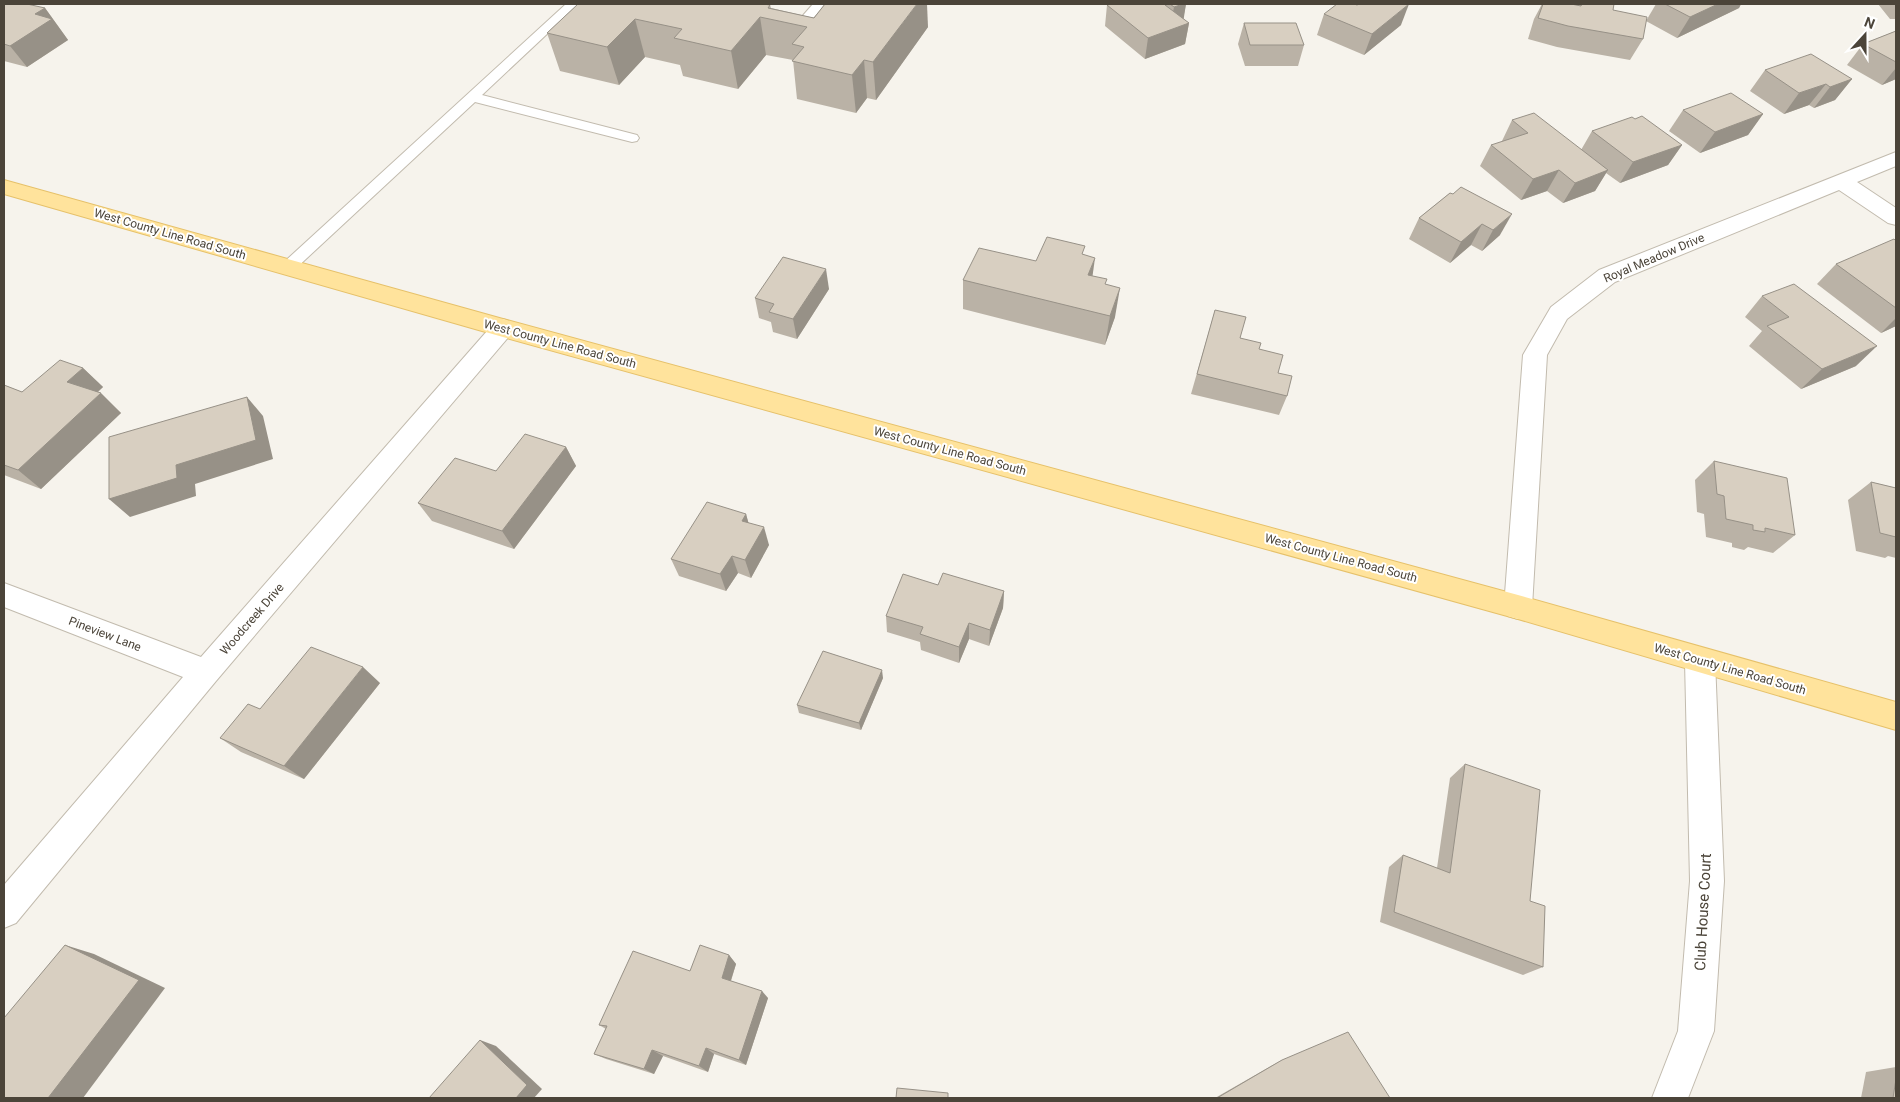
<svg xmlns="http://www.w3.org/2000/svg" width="1900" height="1102" font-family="Roboto,sans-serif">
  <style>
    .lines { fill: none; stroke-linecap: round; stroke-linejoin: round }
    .service-casing { stroke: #c2bbae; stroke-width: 2 }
    .minor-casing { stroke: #c2bbae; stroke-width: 2 }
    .primary-casing { stroke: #e6c16a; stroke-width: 2 }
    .service { fill: #fff; fill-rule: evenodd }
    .minor { fill: #fff; fill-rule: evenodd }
    .primary { fill: #ffe39c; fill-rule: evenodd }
    .wall { fill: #bab2a6 }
    .shaded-wall { fill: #979187 }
    .building { fill: #d8cfc1; stroke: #979187 }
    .labels { text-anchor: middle; stroke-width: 4; stroke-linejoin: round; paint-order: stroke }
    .street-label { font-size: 12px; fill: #4b4439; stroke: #fff }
    .near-street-label { font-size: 15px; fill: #4b4439; stroke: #fff }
  </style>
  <rect width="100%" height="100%" fill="#f6f3ec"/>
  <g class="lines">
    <defs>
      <g id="service">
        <path d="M 566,4 L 579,4 L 482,95 L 637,135 L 639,138 L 637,141 L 632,142 L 475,102 L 293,271 L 288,272 L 283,271 L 280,267 L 283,263 Z"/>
        <path d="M 813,4 L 825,4 L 799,35 L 786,34 L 784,31 L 786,28 L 792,28 Z"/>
      </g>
      <g id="minor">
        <path d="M 1896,152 L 1896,166 L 1857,182 L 1896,208 L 1896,225 L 1888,223 L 1839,190 L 1615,282 L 1567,319 L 1547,355 L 1532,607 L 1528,616 L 1518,619 L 1508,616 L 1504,607 L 1523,355 L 1551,307 L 1599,270 Z"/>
        <path d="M 503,319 L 511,322 L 515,328 L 511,334 L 216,681 L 16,923 L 4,928 L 4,885 L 183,677 L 4,607 L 4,583 L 201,657 L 495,322 Z"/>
        <path d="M 1700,648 L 1710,652 L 1715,661 L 1724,881 L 1714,1031 L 1688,1098 L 1652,1098 L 1678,1031 L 1690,881 L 1685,661 L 1690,652 Z"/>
      </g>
      <path id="primary" d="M 4,180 L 503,319 L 1518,595 L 1896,702 L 1896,730 L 1518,619 L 503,337 L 4,194 Z"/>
    </defs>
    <use href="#service" class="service-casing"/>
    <use href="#minor" class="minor-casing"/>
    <use href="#primary" class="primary-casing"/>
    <use href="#service" class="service"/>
    <use href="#minor" class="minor"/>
    <use href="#primary" class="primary"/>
  </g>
  <g class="wall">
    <path d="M 4,4 L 45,8 L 68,40 L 27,67 L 4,61 Z"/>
    <path d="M 578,4 L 770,5 L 771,8 L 814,18 L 928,27 L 876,100 L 867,98 L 856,113 L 797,99 L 793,60 L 766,55 L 738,89 L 683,76 L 680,65 L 645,57 L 619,85 L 560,71 L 547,33 Z"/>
    <path d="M 1111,4 L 1186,4 L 1183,19 L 1189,23 L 1185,44 L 1145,59 L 1105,26 L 1107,5 Z"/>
    <path d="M 1542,4 L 1571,4 L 1578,5 L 1579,4 L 1614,4 L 1613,10 L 1643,39 L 1630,60 L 1557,47 L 1528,39 L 1534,19 Z"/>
    <path d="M 1656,4 L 1741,4 L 1739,8 L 1677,38 L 1646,21 Z"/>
    <path d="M 1878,4 L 1896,4 L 1896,21 L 1895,19 L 1890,19 Z"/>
    <path d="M 1324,14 L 1401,25 L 1364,55 L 1317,35 Z"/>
    <path d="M 1244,23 L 1304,45 L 1298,66 L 1245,66 L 1238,44 Z"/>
    <path d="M 1896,31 L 1896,79 L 1882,85 L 1847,65 L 1863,44 Z"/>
    <path d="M 1765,70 L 1852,79 L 1835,100 L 1814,108 L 1809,105 L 1784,114 L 1750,91 Z"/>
    <path d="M 1683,110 L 1763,114 L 1748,135 L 1700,153 L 1669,131 Z"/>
    <path d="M 1635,119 L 1682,145 L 1668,165 L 1620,183 L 1606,173 L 1595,191 L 1563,203 L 1547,191 L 1521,200 L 1480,166 L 1491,145 L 1502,142 L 1502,141 L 1512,120 L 1581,150 L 1592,131 Z"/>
    <path d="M 1450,193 L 1500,235 L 1482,251 L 1471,245 L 1450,263 L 1409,239 L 1419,218 Z"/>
    <path d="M 1896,241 L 1896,326 L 1881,333 L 1817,284 L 1836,264 Z"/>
    <path d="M 1084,255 L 1092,276 L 1106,285 L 1115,317 L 1105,345 L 963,309 L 963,280 L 1036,261 Z"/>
    <path d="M 829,289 L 797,339 L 773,332 L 771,322 L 759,318 L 755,298 Z"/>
    <path d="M 1762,296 L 1856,366 L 1801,389 L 1749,346 L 1762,331 L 1745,317 Z"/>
    <path d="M 1215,310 L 1240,338 L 1259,349 L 1278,373 L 1287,396 L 1279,415 L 1191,394 Z"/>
    <path d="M 83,368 L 103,387 L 98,392 L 121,413 L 41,489 L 4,475 L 4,385 L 22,392 Z"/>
    <path d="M 566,447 L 576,466 L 514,549 L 432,521 L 418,503 L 496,471 Z"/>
    <path d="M 1714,461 L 1795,535 L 1773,553 L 1748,547 L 1744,550 L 1732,547 L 1732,543 L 1706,537 L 1704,514 L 1697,512 L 1695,480 Z"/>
    <path d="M 1871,482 L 1896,488 L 1896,558 L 1888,556 L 1885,558 L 1856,551 L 1848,500 Z"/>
    <path d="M 746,514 L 748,522 L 769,545 L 751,578 L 738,573 L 726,591 L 679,576 L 671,559 Z"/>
    <path d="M 938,585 L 1004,591 L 1003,608 L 989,646 L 969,639 L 959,663 L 921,650 L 920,642 L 887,632 L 886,616 Z"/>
    <path d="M 883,678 L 861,730 L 799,713 L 797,705 Z"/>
    <path d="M 380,683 L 304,779 L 241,752 L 220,738 L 260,709 Z"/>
    <path d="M 1465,764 L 1530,901 L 1543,967 L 1523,975 L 1380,922 L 1389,867 L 1403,855 L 1437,868 L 1450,778 Z"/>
    <path d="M 729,955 L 736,964 L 731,981 L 768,998 L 746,1065 L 714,1054 L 708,1072 L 663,1056 L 654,1074 L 606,1059 L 594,1054 L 606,1029 L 599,1025 L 690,971 Z"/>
    <path d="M 1282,1060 L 1390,1098 L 1215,1098 L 1271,1066 Z"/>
    <path d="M 1896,1067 L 1896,1098 L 1861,1098 L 1866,1072 Z"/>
  </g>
  <g class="shaded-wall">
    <path d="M 917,4 L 927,4 L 928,27 L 876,100 L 873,62 Z"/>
    <path d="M 1183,4 L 1186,4 L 1183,23 L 1170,28 L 1174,7 Z"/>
    <path d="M 1409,4 L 1401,25 L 1364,55 L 1372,34 Z"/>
    <path d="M 1718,4 L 1741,4 L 1739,8 L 1677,38 L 1690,17 Z"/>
    <path d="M 45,8 L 68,40 L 27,67 L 10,46 L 35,14 Z"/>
    <path d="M 760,17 L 766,55 L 738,89 L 731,51 Z"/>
    <path d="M 635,19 L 645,57 L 619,85 L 607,47 Z"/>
    <path d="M 1189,23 L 1185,44 L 1145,59 L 1148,38 Z"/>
    <path d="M 864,60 L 867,98 L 856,113 L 852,75 Z"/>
    <path d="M 1896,68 L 1896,79 L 1882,85 Z"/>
    <path d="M 1852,79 L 1835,100 L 1814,108 L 1830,87 Z"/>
    <path d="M 1826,84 L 1809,105 L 1784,114 L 1799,93 Z"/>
    <path d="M 1763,114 L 1748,135 L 1700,153 L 1715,132 Z"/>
    <path d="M 1682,145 L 1668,165 L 1620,183 L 1633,162 Z"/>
    <path d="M 1559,170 L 1547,191 L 1521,200 L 1533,179 Z"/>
    <path d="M 1608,170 L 1595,191 L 1563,203 L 1575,183 Z"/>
    <path d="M 1512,214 L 1500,235 L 1482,251 L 1493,230 Z"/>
    <path d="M 1482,224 L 1471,245 L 1450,263 L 1461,242 Z"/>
    <path d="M 1095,258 L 1091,287 L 1088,275 Z"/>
    <path d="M 826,269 L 829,289 L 797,339 L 793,319 Z"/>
    <path d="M 1120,288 L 1115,317 L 1105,345 L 1110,316 Z"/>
    <path d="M 1896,318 L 1896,326 L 1881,333 Z"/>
    <path d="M 1877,346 L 1856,366 L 1801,389 L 1822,369 Z"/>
    <path d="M 83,368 L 103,387 L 87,401 L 67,382 Z"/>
    <path d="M 101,393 L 121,413 L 41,489 L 18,470 Z"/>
    <path d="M 247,397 L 263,416 L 273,459 L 195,484 L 196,496 L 130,517 L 109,499 Z"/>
    <path d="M 566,447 L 576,466 L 514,549 L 502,531 Z"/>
    <path d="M 746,514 L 751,532 L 742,521 Z"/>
    <path d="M 764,527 L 769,545 L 751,578 L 745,560 Z"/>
    <path d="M 732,556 L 738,573 L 726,591 L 720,574 Z"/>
    <path d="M 1004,591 L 1003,608 L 989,646 L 990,630 Z"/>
    <path d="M 969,623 L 969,639 L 959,663 L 959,647 Z"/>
    <path d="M 363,667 L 380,683 L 304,779 L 284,766 Z"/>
    <path d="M 882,670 L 883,678 L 861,730 L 859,723 Z"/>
    <path d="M 65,945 L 94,954 L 165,988 L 83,1098 L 48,1098 Z"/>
    <path d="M 729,955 L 736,964 L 729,986 L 722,978 Z"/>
    <path d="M 762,991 L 768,998 L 746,1065 L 739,1060 Z"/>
    <path d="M 480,1040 L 496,1046 L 542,1089 L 534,1098 L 516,1098 Z"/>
    <path d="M 706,1048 L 714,1054 L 708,1072 L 699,1066 Z"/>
    <path d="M 652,1050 L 663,1056 L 654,1074 L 644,1069 Z"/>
  </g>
  <g class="building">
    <path d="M 4,4 L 27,4 L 45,8 L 35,14 L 52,19 L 10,46 L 4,44 Z"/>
    <path d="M 578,4 L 764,4 L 770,5 L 768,8 L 814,18 L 825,4 L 917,4 L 873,62 L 864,60 L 852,75 L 792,61 L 804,47 L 792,44 L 807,27 L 760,17 L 731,51 L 674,38 L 682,29 L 635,19 L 607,47 L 547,33 Z"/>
    <path d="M 1111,4 L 1183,4 L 1174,7 L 1170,4 L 1165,5 L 1189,23 L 1148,38 L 1107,5 Z"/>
    <path d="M 1337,4 L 1354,4 L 1357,5 L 1359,4 L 1409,4 L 1372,34 L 1324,14 Z"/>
    <path d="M 1543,4 L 1571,4 L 1581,6 L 1582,4 L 1614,4 L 1613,10 L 1647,17 L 1643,39 L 1568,26 L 1538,18 Z"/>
    <path d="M 1665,4 L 1718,4 L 1690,17 Z"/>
    <path d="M 1244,23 L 1296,23 L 1304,45 L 1250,45 Z"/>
    <path d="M 1896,31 L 1896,62 L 1863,44 Z"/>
    <path d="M 1811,54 L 1852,79 L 1830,87 L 1826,84 L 1799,93 L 1765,70 Z"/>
    <path d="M 1731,93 L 1763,114 L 1715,132 L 1683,110 Z"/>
    <path d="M 1534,113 L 1608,170 L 1575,183 L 1559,170 L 1533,179 L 1491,145 L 1528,133 L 1512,120 Z"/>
    <path d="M 1642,116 L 1682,145 L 1633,162 L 1592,131 L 1632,117 L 1635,119 Z"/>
    <path d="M 1461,187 L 1512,214 L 1493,230 L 1482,224 L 1461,242 L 1419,218 L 1450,193 L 1453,194 Z"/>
    <path d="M 1047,237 L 1085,246 L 1082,254 L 1095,258 L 1088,275 L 1107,279 L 1105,284 L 1120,288 L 1110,316 L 963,280 L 979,248 L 1036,261 Z"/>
    <path d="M 1894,239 L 1896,241 L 1896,308 L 1836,264 Z"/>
    <path d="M 783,257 L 826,269 L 793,319 L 769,312 L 774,304 L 755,298 Z"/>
    <path d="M 1794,284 L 1877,346 L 1822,369 L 1767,326 L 1789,317 L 1762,296 Z"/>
    <path d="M 1215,310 L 1246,317 L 1240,338 L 1261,343 L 1259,349 L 1283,355 L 1278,373 L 1292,376 L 1287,396 L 1197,374 Z"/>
    <path d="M 60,360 L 83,368 L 67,382 L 101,393 L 18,470 L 4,465 L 4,385 L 22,392 Z"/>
    <path d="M 247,397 L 256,440 L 176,465 L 177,478 L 109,499 L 109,437 Z"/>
    <path d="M 525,434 L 566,447 L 502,531 L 418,503 L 455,458 L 496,471 Z"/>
    <path d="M 1714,461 L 1787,478 L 1795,535 L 1765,528 L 1765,532 L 1753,530 L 1753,525 L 1726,519 L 1724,496 L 1717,494 Z"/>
    <path d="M 1871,482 L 1896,488 L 1896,537 L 1880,533 Z"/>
    <path d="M 707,502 L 746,514 L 742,521 L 764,527 L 745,560 L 732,556 L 720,574 L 671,559 Z"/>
    <path d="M 943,573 L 1004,591 L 990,630 L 969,623 L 959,647 L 920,634 L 923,627 L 886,616 L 903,574 L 938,585 Z"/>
    <path d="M 311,647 L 363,667 L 284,766 L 220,738 L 248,704 L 260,709 Z"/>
    <path d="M 823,651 L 882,670 L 859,723 L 797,705 Z"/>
    <path d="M 1465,764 L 1540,790 L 1530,901 L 1545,906 L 1543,967 L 1394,912 L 1403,855 L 1450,873 Z"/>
    <path d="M 65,945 L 139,980 L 48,1098 L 4,1098 L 4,1018 Z"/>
    <path d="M 700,945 L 729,955 L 722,978 L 762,991 L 739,1060 L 706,1048 L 699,1066 L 652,1050 L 644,1069 L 594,1054 L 607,1026 L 599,1025 L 633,951 L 690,971 Z"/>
    <path d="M 1348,1032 L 1390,1098 L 1217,1098 L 1282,1060 Z"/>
    <path d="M 480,1040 L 527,1085 L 516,1098 L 429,1098 Z"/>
    <path d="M 1896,1079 L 1896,1098 L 1893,1098 Z"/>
    <path d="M 897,1088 L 948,1093 L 948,1098 L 896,1098 Z"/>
  </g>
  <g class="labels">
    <g class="street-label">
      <text transform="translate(170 234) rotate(16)" y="4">West County Line Road South</text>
      <text transform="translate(1654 258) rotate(-23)" y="4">Royal Meadow Drive</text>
      <text transform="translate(560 344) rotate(15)" y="4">West County Line Road South</text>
      <text transform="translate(950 451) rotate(15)" y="4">West County Line Road South</text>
      <text transform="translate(1341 558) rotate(15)" y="4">West County Line Road South</text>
      <text transform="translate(252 619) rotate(-49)" y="4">Woodcreek Drive</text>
      <text transform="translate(105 634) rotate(21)" y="4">Pineview Lane</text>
      <text transform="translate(1730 669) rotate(16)" y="4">West County Line Road South</text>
    </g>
    <g class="near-street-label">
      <text transform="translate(1703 912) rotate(-87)" y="5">Club House Court</text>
    </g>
  </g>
  <rect width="1900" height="1102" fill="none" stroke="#4b4439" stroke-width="10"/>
  <g transform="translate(1865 35) rotate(21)" stroke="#ffffff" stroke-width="4" paint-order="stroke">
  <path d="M0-4L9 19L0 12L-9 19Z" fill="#4b4439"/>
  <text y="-8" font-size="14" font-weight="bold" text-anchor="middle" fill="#4b4439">N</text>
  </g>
</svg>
